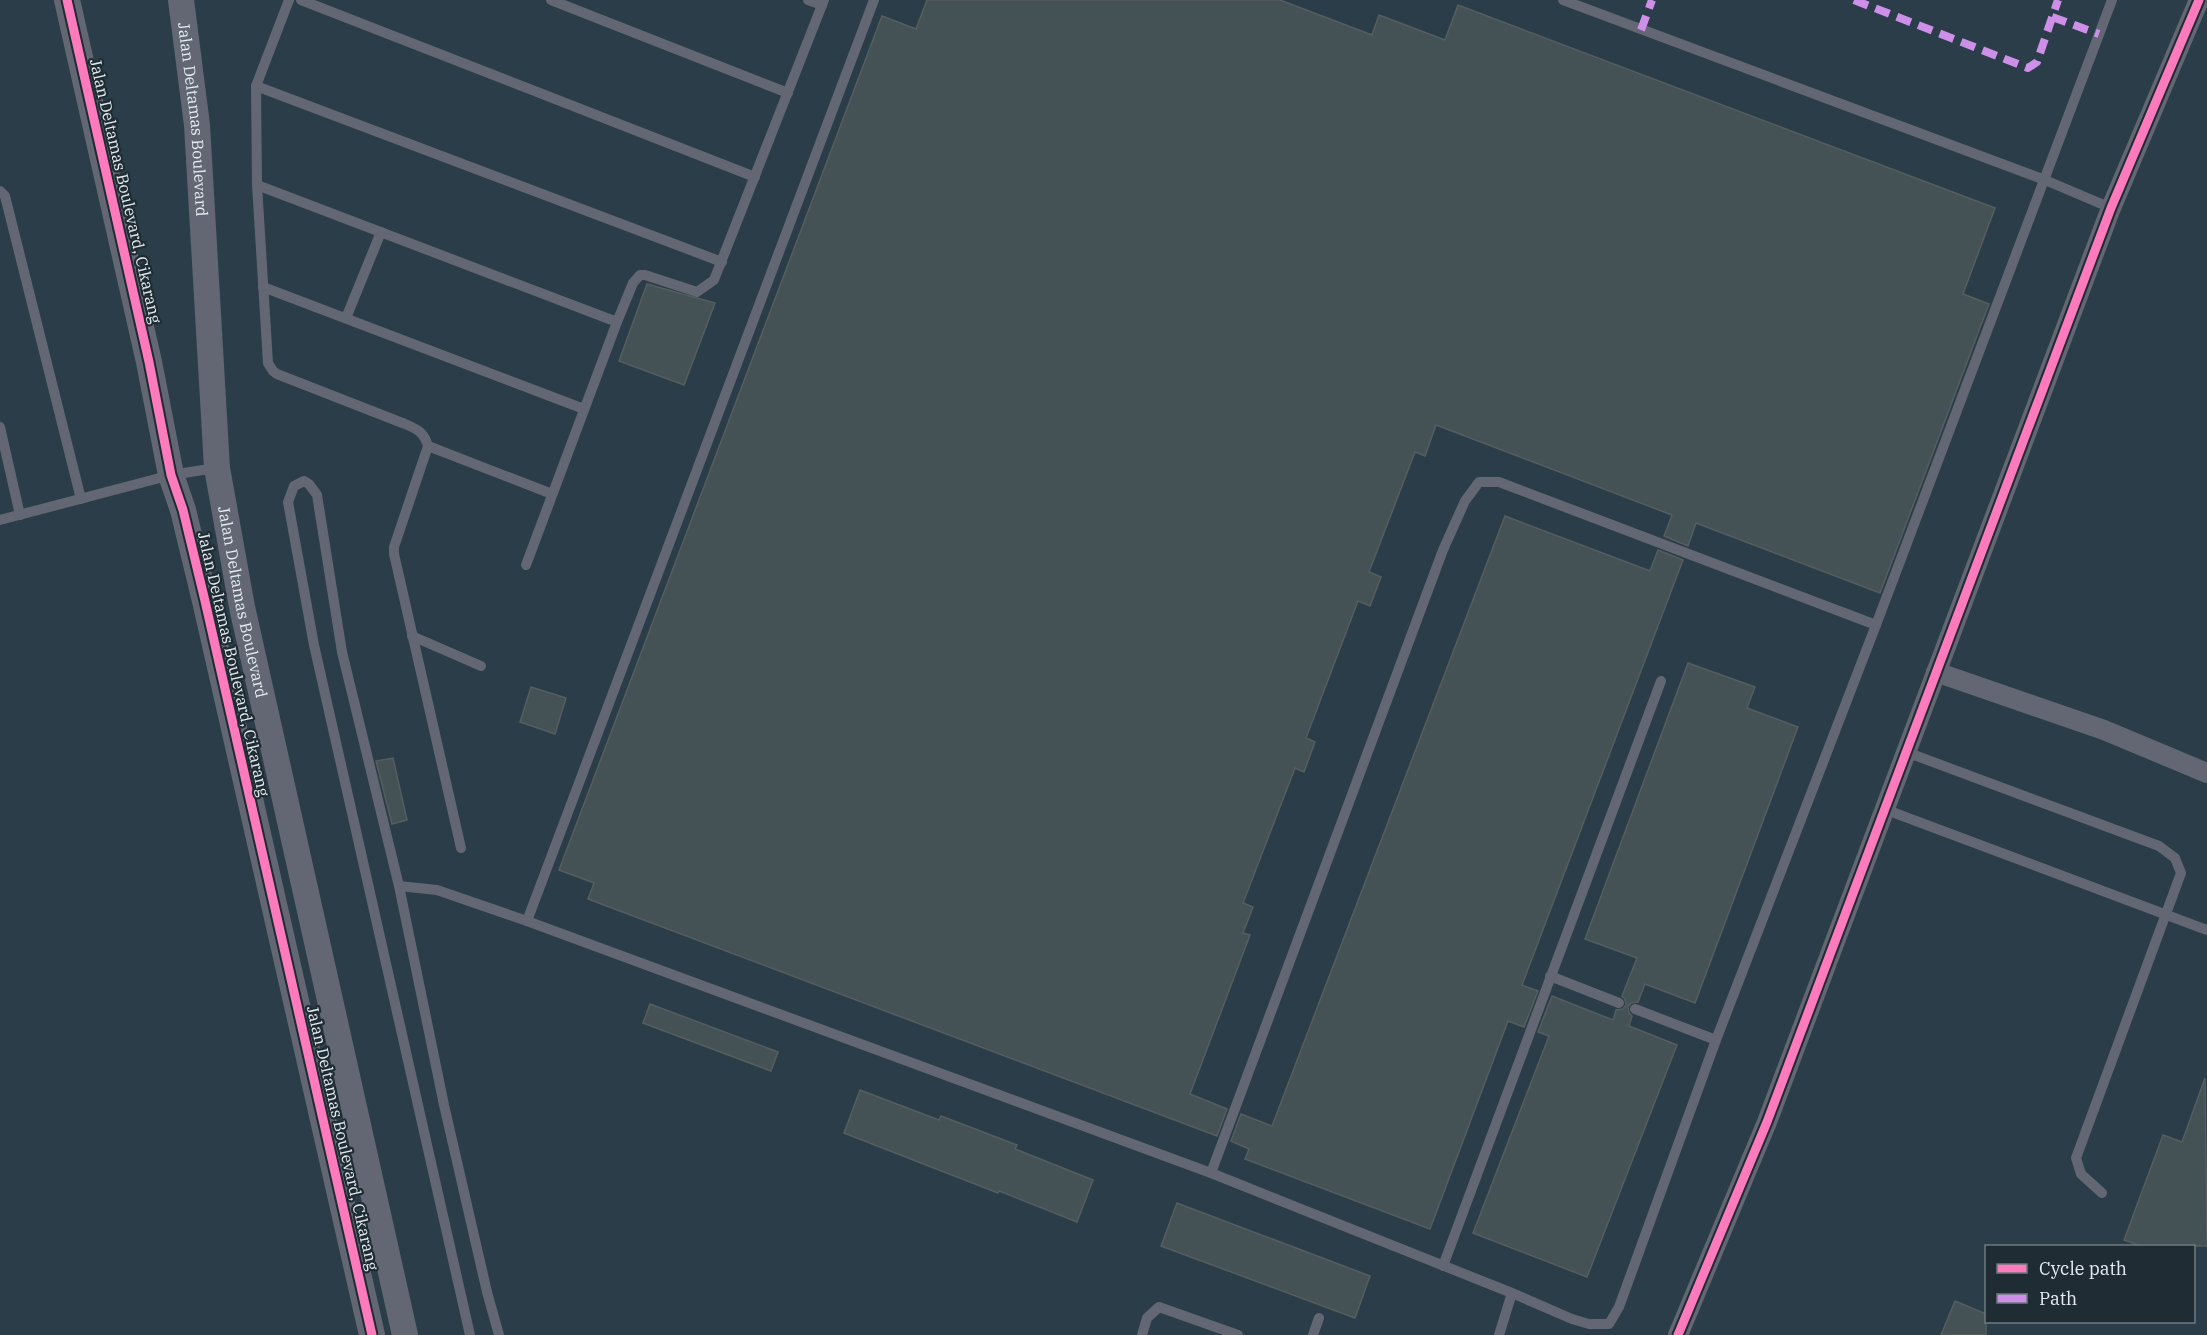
<svg xmlns="http://www.w3.org/2000/svg" width="2207" height="1335" font-family="'IBM Plex Serif',serif">
  <style>
    .built { fill: #2b3d49; fill-rule: evenodd }
    .building { fill: #445255; stroke: #565d60; stroke-width: 1.5 }
    .lines { fill: none; stroke-linecap: round; stroke-linejoin: round }
    .service { stroke: #626773; stroke-width: 10 }
    .minor { stroke: #626773; stroke-width: 20 }
    .tertiary { stroke: #626773; stroke-width: 26 }
    .quiet { stroke: #ce8fe9; stroke-width: 8; stroke-dasharray: 15 8; stroke-linecap: butt }
    .cycleway-casing { stroke: #202c34; stroke-width: 13 }
    .cycleway { stroke: #fd7abc; stroke-width: 9 }
    .labels { text-anchor: middle; stroke-width: 4.5; stroke-linejoin: round; paint-order: stroke }
    .street-label { font-size: 16px; fill: #e4ecf2; stroke: #202c34 }
  </style>
  <rect width="100%" height="100%" fill="#2e353a"/>
  <path class="built" d="M 0,0 L 2207,0 L 2207,1335 L 0,1335 ZM 1986,1246 L 2194,1246 L 2194,1322 L 1986,1322 Z"/>
  <g class="building">
    <path d="M 927,0 L 1280,0 L 1372,35 L 1379,15 L 1445,40 L 1458,5 L 1995,208 L 1963,294 L 1989,304 L 1880,593 L 1696,523 L 1688,546 L 1664,536 L 1672,515 L 1436,425 L 1425,456 L 1415,452 L 1369,572 L 1381,577 L 1370,606 L 1358,601 L 1306,738 L 1315,742 L 1304,772 L 1295,768 L 1243,903 L 1253,907 L 1243,933 L 1250,935 L 1190,1094 L 1227,1109 L 1217,1136 L 588,899 L 594,883 L 559,870 L 882,16 L 916,29 Z"/>
    <path d="M 647,284 L 715,303 L 684,385 L 619,361 Z"/>
    <path d="M 1505,516 L 1650,571 L 1658,550 L 1683,560 L 1522,985 L 1538,991 L 1524,1027 L 1508,1021 L 1430,1229 L 1245,1159 L 1249,1149 L 1231,1141 L 1241,1114 L 1272,1126 Z"/>
    <path d="M 1688,663 L 1755,687 L 1747,708 L 1798,727 L 1695,1003 L 1645,984 L 1638,1002 L 1631,1003 L 1628,1007 L 1629,1013 L 1632,1016 L 1629,1026 L 1677,1045 L 1587,1277 L 1473,1233 L 1549,1036 L 1538,1032 L 1552,996 L 1613,1020 L 1616,1010 L 1623,1009 L 1626,1005 L 1625,999 L 1622,996 L 1637,958 L 1585,939 Z"/>
    <path d="M 531,687 L 566,698 L 555,734 L 520,722 Z"/>
    <path d="M 393,758 L 407,820 L 392,824 L 376,761 Z"/>
    <path d="M 650,1004 L 778,1052 L 771,1071 L 643,1023 Z"/>
    <path d="M 2205,1078 L 2207,1246 L 2141,1246 L 2124,1240 L 2163,1135 L 2182,1142 Z"/>
    <path d="M 860,1090 L 939,1120 L 941,1116 L 1017,1145 L 1015,1149 L 1093,1180 L 1077,1222 L 999,1191 L 998,1193 L 844,1133 Z"/>
    <path d="M 1177,1203 L 1370,1276 L 1355,1318 L 1161,1246 Z"/>
    <path d="M 1955,1301 L 1986,1314 L 1986,1335 L 1941,1335 Z"/>
  </g>
  <g class="lines">
    <g class="service">
      <path d="M 289,0 L 256,86 L 257,185 L 268,363 L 273,371 L 277,374 L 405,424 C 417,429 424,432 428,446 L 394,547 L 394,554 L 461,848"/>
      <path d="M 301,0 L 755,177"/>
      <path d="M 551,0 L 788,93"/>
      <path d="M 808,0 L 822,5"/>
      <path d="M 1563,0 L 2045,180 L 2111,208"/>
      <path d="M 256,86 L 722,262"/>
      <path d="M 257,185 L 617,322 L 633,283 L 640,275 L 645,275 L 697,292 L 714,280 L 824,0"/>
      <path d="M 0,191 L 5,196 L 81,499"/>
      <path d="M 263,287 L 584,409"/>
      <path d="M 346,318 L 381,232"/>
      <path d="M 0,427 L 20,515"/>
      <path d="M 428,446 L 552,494"/>
      <path d="M 0,520 L 171,475 L 216,468"/>
      <path d="M 526,565 L 617,322"/>
      <path d="M 412,636 L 481,666"/>
      <path d="M 1906,752 L 2159,846 L 2175,858 L 2181,873 L 2076,1158 L 2081,1174 L 2102,1193"/>
      <path d="M 1884,809 L 2207,930"/>
      <path d="M 399,886 L 437,890 L 527,921 L 1211,1173 L 1512,1293 L 1572,1319 L 1589,1324 L 1609,1324 L 1619,1307 L 1716,1040 L 1876,625 L 2112,0"/>
      <path d="M 527,921 L 874,0"/>
      <path d="M 1550,976 L 1619,1003"/>
      <path d="M 1635,1009 L 1716,1040"/>
      <path d="M 1211,1173 L 1443,550 L 1465,501 L 1479,482 L 1499,482 L 1876,625"/>
      <path d="M 1443,1266 L 1661,681"/>
      <path d="M 470,1335 L 314,645 L 288,502 L 294,486 L 304,481 L 309,484 L 317,495 L 342,652 L 399,886 L 444,1105 L 487,1292 L 499,1335"/>
      <path d="M 1142,1335 L 1147,1318 L 1159,1307 L 1238,1335"/>
      <path d="M 1313,1335 L 1319,1318"/>
      <path d="M 1499,1335 L 1512,1293"/>
    </g>
    <g class="minor">
      <path d="M 1936,672 L 2104,730 L 2207,773"/>
      <path d="M 1678,1335 L 1767,1122 L 2111,208 L 2199,0"/>
    </g>
    <g class="tertiary">
      <path d="M 67,0 L 149,362 L 171,475 L 183,510 L 205,601 L 372,1335"/>
      <path id="s1" d="M 181,0 L 197,125 L 217,468 L 242,607 L 405,1335"/>
    </g>
    <g class="quiet">
      <path d="M 1854,0 L 2028,68 L 2037,62 L 2058,0"/>
      <path d="M 2052,17 L 2099,34"/>
      <path d="M 1641,30 L 1652,0"/>
    </g>
    <defs>
      <g id="cycleway">
        <path d="M 67,0 L 149,362 L 171,475 L 183,510 L 205,601 L 372,1335"/>
        <path d="M 1678,1335 L 1767,1122 L 2111,208 L 2199,0"/>
      </g>
    </defs>
    <use href="#cycleway" class="cycleway-casing"/>
    <use href="#cycleway" class="cycleway"/>
  </g>
  <g class="labels">
    <g class="street-label">
      <text dy="6" stroke="none"><textPath href="#s1" startOffset="120">Jalan Deltamas Boulevard</textPath></text>
      <text transform="translate(126 191) rotate(77)" y="6">Jalan Deltamas Boulevard, Cikarang</text>
      <text dy="6" stroke="none"><textPath href="#s1" startOffset="606">Jalan Deltamas Boulevard</textPath></text>
      <text transform="translate(234 664) rotate(77)" y="6">Jalan Deltamas Boulevard, Cikarang</text>
      <text transform="translate(343 1138) rotate(77)" y="6">Jalan Deltamas Boulevard, Cikarang</text>
    </g>
  </g>
  <rect x="1985" y="1245" width="210" height="78" fill="#202c34" stroke="#6e7980" stroke-width="1.5"/>
  <rect x="1997" y="1264" width="30" height="9" fill="#fd7abc" stroke="#6e7980" stroke-width="1.5"/>
  <text x="2039" y="1275" font-size="18" fill="#e4ecf2">Cycle path</text>
  <rect x="1997" y="1294" width="30" height="9" fill="#ce8fe9" stroke="#6e7980" stroke-width="1.5"/>
  <text x="2039" y="1305" font-size="18" fill="#e4ecf2">Path</text>
</svg>
